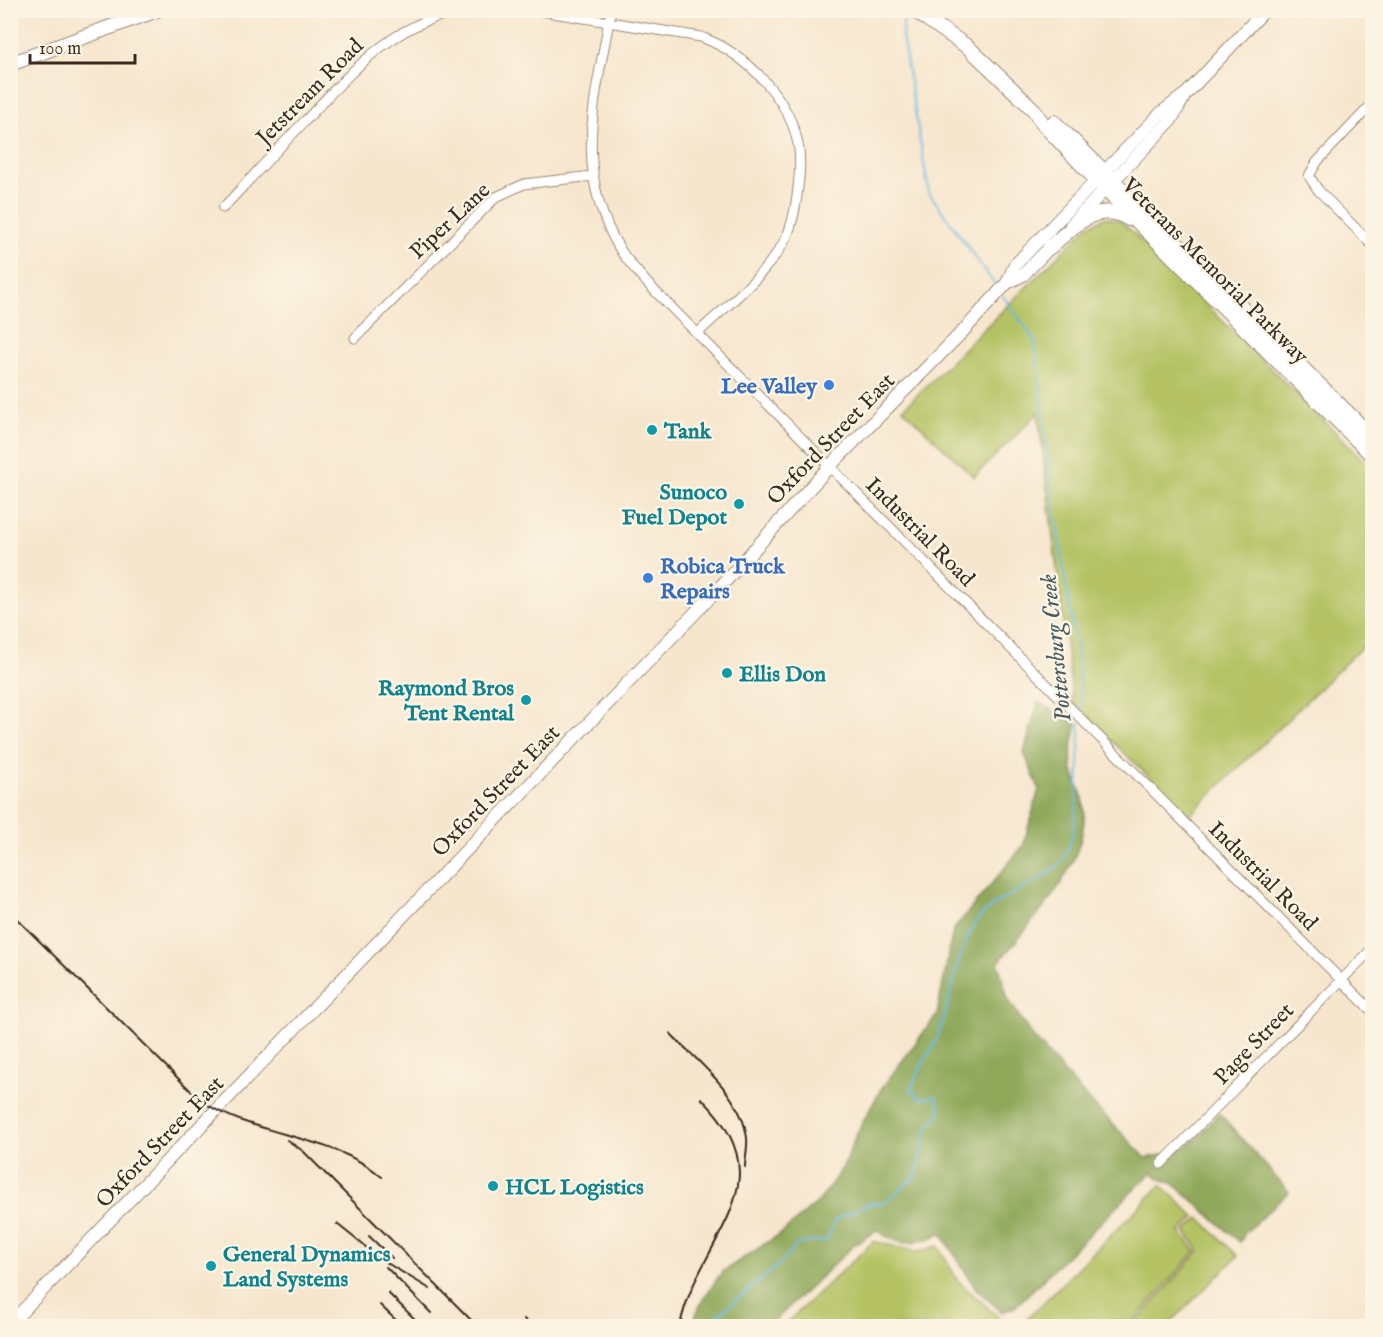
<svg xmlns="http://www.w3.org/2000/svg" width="1383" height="1337" font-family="'IM FELL English',serif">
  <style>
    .green { fill: #b4c264; stroke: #787641; stroke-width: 1.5 }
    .forest { fill: #8fa85a; stroke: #65693c; stroke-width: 1.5 }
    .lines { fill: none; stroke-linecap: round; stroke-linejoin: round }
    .stream { stroke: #62b6de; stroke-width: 2 }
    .minor-casing { stroke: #998876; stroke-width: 11 }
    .major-casing { stroke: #998876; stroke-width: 14 }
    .highway-casing { stroke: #998876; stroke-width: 16 }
    .minor { stroke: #fff; stroke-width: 9 }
    .major { stroke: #fff; stroke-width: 12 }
    .highway { stroke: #fff; stroke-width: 14 }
    .rail { stroke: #3b2a1e; stroke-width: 2 }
    .shop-dot { fill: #3f7fe0; stroke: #fcf5e5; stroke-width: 2 }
    .culture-dot { fill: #0f9aa8; stroke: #fcf5e5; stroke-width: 2 }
    .labels { text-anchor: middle; stroke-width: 5; stroke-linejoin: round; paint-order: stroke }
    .street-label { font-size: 22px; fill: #3b2a1e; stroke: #fcf5e5 }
    .shop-label { font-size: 22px; font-weight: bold; fill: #366cbe; stroke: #fcf5e5; text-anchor: end }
    .culture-label { font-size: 22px; font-weight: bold; fill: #0d838f; stroke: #fcf5e5; text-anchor: start }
    .water-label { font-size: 24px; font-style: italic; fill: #495b61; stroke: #fcf5e5 }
  </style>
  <rect width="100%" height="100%" fill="#fcf5e5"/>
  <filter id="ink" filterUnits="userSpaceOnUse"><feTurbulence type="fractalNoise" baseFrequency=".0167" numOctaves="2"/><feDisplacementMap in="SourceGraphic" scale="12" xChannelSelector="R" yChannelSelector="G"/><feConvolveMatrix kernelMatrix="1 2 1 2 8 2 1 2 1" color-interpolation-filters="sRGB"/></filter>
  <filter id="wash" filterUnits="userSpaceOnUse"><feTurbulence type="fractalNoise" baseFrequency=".008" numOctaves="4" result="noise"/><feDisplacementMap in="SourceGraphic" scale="24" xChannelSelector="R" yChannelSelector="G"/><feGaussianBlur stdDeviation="1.35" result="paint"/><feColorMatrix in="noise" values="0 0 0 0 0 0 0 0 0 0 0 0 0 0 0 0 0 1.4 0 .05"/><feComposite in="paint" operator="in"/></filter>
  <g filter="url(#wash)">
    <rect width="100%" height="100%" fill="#f7e6ce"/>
    <g class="green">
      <path d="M 1107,217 L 1121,221 L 1372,468 L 1372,652 L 1364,645 L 1189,816 L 1073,703 L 1038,413 L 974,477 L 903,409 L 1089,225 Z"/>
      <path d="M 1161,1185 L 1195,1217 L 1180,1232 L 1196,1251 L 1129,1326 L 1020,1326 Z"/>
      <path d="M 1199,1218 L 1238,1256 L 1167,1326 L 1133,1326 L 1199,1251 L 1185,1231 Z"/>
      <path d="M 874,1241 L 917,1252 L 938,1246 L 958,1281 L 1006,1324 L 1004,1326 L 783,1326 Z"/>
    </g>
    <path class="forest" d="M 1038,702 L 1077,724 C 1072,744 1068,758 1075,778 C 1078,787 1083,796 1084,804 C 1089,867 1034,917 998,963 L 1008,999 L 1030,1033 L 1082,1093 L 1146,1158 C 1188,1150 1192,1146 1219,1113 L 1289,1192 L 1245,1233 L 1240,1242 L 1174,1184 L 1158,1178 L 1152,1172 L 1016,1306 L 1002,1312 L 977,1290 L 941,1233 C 916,1246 899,1248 877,1230 L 854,1245 L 769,1326 L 691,1326 L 703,1299 L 722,1272 L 783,1232 L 820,1200 L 843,1167 L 858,1131 L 881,1089 L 937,1015 L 953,930 L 1023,846 L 1039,789 L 1024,753 Z"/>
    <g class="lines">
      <g class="stream">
        <path d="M 905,10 L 902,36 L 929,193 L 996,286"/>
        <path d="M 1003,296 L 1035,341 L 1053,501 L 1079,666 L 1081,715"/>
        <path d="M 706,1326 C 735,1298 772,1276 797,1244 L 827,1240 L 835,1220 L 870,1203 L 884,1203 L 916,1176 L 927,1129 L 941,1112 L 936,1096 L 921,1099 L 911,1090 C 917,1069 929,1057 937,1038 C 951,1004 957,944 979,918 C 996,899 1022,890 1044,876 C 1049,872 1057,867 1061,862 C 1080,841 1079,753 1080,723"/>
      </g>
    </g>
  </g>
  <g filter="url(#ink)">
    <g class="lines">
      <defs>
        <g id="minor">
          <path d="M 535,10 L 701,37 C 747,54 792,100 799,150 C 801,165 799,181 797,196 C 795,210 792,227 785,240 C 767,274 726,306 698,333"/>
          <path d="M 611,10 C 596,96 571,171 621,251 C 628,262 638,272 647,283 L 1372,1011"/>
          <path d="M 1372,104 L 1317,162 L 1309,176 L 1318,190 L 1372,245"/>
          <path d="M 223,208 C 250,179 277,150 305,121 C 351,72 398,17 469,10"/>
          <path d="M 355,338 L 496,197 L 524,184 L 593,176"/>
          <path d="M 1161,1164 L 1372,949"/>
        </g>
        <g id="major">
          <path d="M 1071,225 L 1171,120 L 1183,99"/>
          <path d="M 1007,283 L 1023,275 L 1055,242"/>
          <path d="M 10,1324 L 720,587 L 829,467 L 966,328 L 1007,283 L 1015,265 L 1162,112 L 1187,93 L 1265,10"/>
        </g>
        <g id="highway">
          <path d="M 914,10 L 969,48 L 1034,110 L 1043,124 L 1105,189 L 1372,455"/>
          <path d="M 10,64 L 157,10"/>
          <path d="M 1054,122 L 1372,437"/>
          <path d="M 1050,247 C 1074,227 1096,199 1129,219"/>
        </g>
      </defs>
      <use href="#minor" class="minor-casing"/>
      <use href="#major" class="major-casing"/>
      <use href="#highway" class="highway-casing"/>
      <use href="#minor" class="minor"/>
      <use href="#major" class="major"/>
      <use href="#highway" class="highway"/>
      <g class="rail">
        <path d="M 10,912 L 200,1100 C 255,1138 330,1133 382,1177"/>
        <path d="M 670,1033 C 698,1062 742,1095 747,1138 C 748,1147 745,1158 745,1167"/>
        <path d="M 287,1140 L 303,1151 L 477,1326"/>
        <path d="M 337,1224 L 382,1260 L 430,1289"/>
        <path d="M 369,1236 L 392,1258"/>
        <path d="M 386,1267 L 431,1313"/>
        <path d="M 388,1293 L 422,1326"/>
        <path d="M 380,1305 L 402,1326"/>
        <path d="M 524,1319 L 531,1326"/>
        <path d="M 680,1326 C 697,1238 790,1185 701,1098"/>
      </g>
    </g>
  </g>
  <g class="shop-dot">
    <circle cx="829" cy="385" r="6"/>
    <circle cx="648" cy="578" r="6"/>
  </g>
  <g class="culture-dot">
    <circle cx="652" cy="430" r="6"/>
    <circle cx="739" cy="504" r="6"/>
    <circle cx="727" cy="673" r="6"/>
    <circle cx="526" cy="700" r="6"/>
    <circle cx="493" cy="1186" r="6"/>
    <circle cx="211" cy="1266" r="6"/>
  </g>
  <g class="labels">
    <g class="street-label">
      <text transform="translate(309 91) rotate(-45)" y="8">Jetstream Road</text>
      <text transform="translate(449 220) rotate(-43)" y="8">Piper Lane</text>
      <text transform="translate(1216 270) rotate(45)" y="8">Veterans Memorial Parkway</text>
      <text transform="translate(830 438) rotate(-46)" y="8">Oxford Street East</text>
      <text transform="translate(921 531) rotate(45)" y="8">Industrial Road</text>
      <text transform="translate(495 790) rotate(-46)" y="8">Oxford Street East</text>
      <text transform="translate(1264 875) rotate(45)" y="8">Industrial Road</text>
      <text transform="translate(1253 1043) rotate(-46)" y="8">Page Street</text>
      <text transform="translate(159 1141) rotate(-46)" y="8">Oxford Street East</text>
    </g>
    <g class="shop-label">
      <text x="817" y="393">Lee Valley</text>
      <text x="660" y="573" text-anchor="start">Robica Truck<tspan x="660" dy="25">Repairs</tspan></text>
    </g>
    <g class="culture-label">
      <text x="664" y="438">Tank</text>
      <text x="727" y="499" text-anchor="end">Sunoco<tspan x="727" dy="25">Fuel Depot</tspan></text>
      <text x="739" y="681">Ellis Don</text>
      <text x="514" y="695" text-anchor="end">Raymond Bros<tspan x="514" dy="25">Tent Rental</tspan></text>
      <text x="505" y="1194">HCL Logistics</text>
      <text x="223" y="1261">General Dynamics<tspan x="223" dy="25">Land Systems</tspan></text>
    </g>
    <g class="water-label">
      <text transform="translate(1055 648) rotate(-96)" y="8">Pottersburg Creek</text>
    </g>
  </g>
  <rect width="1383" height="1337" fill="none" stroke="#fcf5e5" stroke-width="36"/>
  <path d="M30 54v9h105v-9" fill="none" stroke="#3b2a1e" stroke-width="3"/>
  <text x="39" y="54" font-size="18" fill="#3b2a1e" stroke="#fcf5e5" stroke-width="4.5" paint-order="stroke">100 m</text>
</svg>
